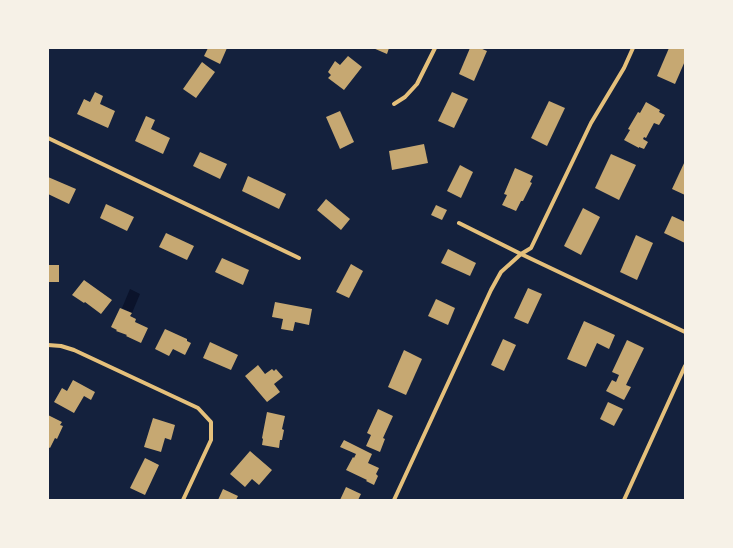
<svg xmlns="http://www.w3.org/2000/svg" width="733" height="548" font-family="'PT Sans Narrow',sans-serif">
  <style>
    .water { fill: #0b132b }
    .building { fill: #c6a872 }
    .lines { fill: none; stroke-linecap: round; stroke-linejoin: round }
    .minor { stroke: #e5c07b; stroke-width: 4 }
  </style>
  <rect width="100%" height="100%" fill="#14213d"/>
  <path class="water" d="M 130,289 L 140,294 L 132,313 L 122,308 Z"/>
  <g class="building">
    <path d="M 208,48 L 227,48 L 220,64 L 204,56 Z"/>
    <path d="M 373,48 L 389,48 L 387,54 Z"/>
    <path d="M 470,48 L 480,48 L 487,51 L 474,81 L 459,74 Z"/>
    <path d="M 669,48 L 685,48 L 685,61 L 675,84 L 657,76 Z"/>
    <path d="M 348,56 L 362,67 L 344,90 L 328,78 L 331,75 L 328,72 L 335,61 L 340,65 Z"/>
    <path d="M 202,62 L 215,72 L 196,98 L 183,89 Z"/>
    <path d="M 95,92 L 103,96 L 100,104 L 115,111 L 108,128 L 77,114 L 84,99 L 90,102 Z"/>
    <path d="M 452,92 L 468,99 L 454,128 L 438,121 Z"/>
    <path d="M 549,101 L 565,108 L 547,146 L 531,138 Z"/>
    <path d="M 646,102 L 660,110 L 659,112 L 665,115 L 659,125 L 654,123 L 646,138 L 644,137 L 643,139 L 648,142 L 644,149 L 639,147 L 639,148 L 624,140 L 630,130 L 628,129 L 638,112 L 640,113 Z"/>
    <path d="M 340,111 L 354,142 L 340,149 L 326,117 Z"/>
    <path d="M 146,116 L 155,120 L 151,129 L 170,138 L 163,154 L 135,141 Z"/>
    <path d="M 424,144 L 428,163 L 392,170 L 389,151 Z"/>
    <path d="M 200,152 L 227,164 L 220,179 L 193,166 Z"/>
    <path d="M 611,154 L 636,165 L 619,200 L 595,188 Z"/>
    <path d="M 685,161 L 685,195 L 672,189 Z"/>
    <path d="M 460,165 L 473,172 L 461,198 L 447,191 Z"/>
    <path d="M 515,168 L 533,176 L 530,182 L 532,183 L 523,201 L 521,201 L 516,211 L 502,205 L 507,195 L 504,194 Z"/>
    <path d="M 248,176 L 286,194 L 279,209 L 242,191 Z"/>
    <path d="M 48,178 L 48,177 L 76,189 L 69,204 L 48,194 Z"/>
    <path d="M 326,199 L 350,219 L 341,230 L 317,210 Z"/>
    <path d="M 106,204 L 134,217 L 127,231 L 100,218 Z"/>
    <path d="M 436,205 L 447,210 L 442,220 L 431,215 Z"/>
    <path d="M 583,208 L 600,217 L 581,255 L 564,246 Z"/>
    <path d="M 672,216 L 685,222 L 685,243 L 664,233 Z"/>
    <path d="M 166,233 L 194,246 L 187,260 L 159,247 Z"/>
    <path d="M 636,235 L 653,243 L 637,280 L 620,272 Z"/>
    <path d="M 448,249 L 476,263 L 470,276 L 441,263 Z"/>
    <path d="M 222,258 L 249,270 L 243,285 L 215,272 Z"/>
    <path d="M 351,264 L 363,271 L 349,298 L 336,292 Z"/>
    <rect x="48" y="265" width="11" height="17"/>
    <path d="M 84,280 L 112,300 L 101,314 L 85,302 L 84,303 L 72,295 Z"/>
    <path d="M 528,288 L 542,294 L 528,324 L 514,318 Z"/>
    <path d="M 436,299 L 455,308 L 448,325 L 428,316 Z"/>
    <path d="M 275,302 L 312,309 L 309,325 L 295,322 L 293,331 L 281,329 L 283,319 L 272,317 Z"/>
    <path d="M 120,308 L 132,313 L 130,316 L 136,319 L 135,322 L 148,328 L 141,343 L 126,336 L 127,335 L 116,331 L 117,330 L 111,327 Z"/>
    <path d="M 584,321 L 615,335 L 609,349 L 597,343 L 586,367 L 567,359 Z"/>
    <path d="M 165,329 L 187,339 L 187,341 L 191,343 L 185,355 L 173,349 L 169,356 L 155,349 Z"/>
    <path d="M 503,339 L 516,345 L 504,371 L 491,365 Z"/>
    <path d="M 627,340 L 644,348 L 626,385 L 631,387 L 624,400 L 606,391 L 612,380 L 616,382 L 619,375 L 612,372 Z"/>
    <path d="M 210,342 L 238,355 L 231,370 L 203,358 Z"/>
    <path d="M 404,350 L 422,359 L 406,395 L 388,387 Z"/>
    <path d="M 258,365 L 265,374 L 272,369 L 274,371 L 276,369 L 283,377 L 274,384 L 280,392 L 267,402 L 245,376 Z"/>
    <path d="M 73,380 L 95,392 L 91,400 L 84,396 L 74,413 L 54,402 L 62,388 L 67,391 Z"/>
    <path d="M 608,402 L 623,409 L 614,426 L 600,419 Z"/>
    <path d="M 378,409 L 393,416 L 383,438 L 385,439 L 380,452 L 366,446 L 371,435 L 367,433 Z"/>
    <path d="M 267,412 L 285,416 L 282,429 L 284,430 L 282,440 L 280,440 L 279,448 L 262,445 L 263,439 L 262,438 Z"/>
    <path d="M 48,415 L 62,422 L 60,425 L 63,426 L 57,439 L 55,438 L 50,448 L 48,447 Z"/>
    <path d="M 153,418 L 175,425 L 171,440 L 165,438 L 161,452 L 144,447 Z"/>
    <path d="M 344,440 L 372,454 L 368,463 L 379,468 L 376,474 L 378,476 L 374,485 L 366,481 L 367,480 L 346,470 L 353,457 L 354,458 L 356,454 L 340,447 Z"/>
    <path d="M 250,451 L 272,470 L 259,485 L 252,479 L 245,487 L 230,474 Z"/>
    <path d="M 145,458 L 159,465 L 145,495 L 130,488 Z"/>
    <path d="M 346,487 L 361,494 L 358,500 L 340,500 Z"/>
    <path d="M 223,489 L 238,496 L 236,500 L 218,500 Z"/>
  </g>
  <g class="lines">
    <g class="minor">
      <path d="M 394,104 L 405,97 L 417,84 L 435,48"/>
      <path d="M 48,138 L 299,258"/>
      <path d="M 459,223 L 521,254 L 685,332"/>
      <path d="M 48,345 L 61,346 L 74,350 L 198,408 L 211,422 L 211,440 L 183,500"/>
      <path d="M 394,500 L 491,290 L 501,272 L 521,254 L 531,248 L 591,123 L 624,68 L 633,48"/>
      <path d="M 624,500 L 685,366"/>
    </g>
  </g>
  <rect width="733" height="548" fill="none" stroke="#f6f1e7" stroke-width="98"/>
</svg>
